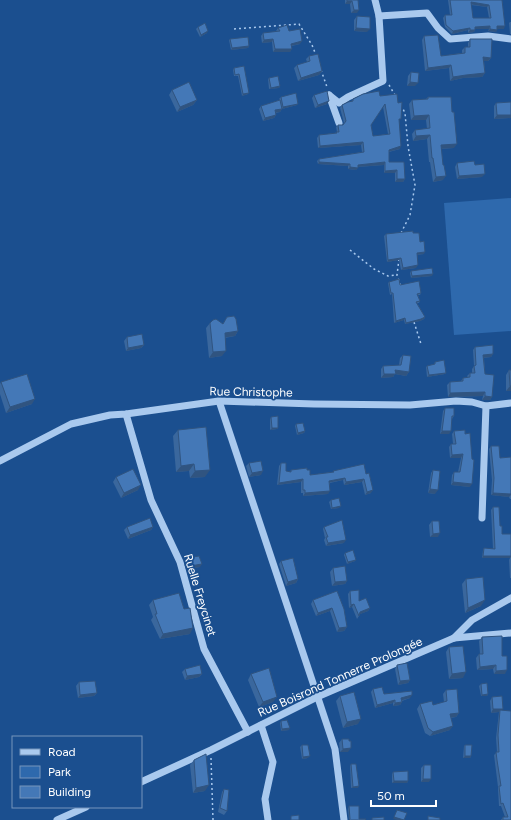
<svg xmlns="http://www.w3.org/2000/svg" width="511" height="820" font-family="Figtree,sans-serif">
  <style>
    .green { fill: #2e69ad }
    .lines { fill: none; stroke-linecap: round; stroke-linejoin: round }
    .path { stroke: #a9c9ee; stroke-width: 1.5; stroke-dasharray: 2 3; stroke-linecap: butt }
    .minor { stroke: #a9c9ee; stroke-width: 7 }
    .wall { fill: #3a679d; fill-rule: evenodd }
    .shaded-wall { fill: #305480 }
    .building { fill: #4478b7; stroke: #305480; fill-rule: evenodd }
    .labels { text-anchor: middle; stroke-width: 3.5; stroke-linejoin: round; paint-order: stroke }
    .street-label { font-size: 12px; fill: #fff; stroke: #1b4f8f }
  </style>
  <rect width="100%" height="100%" fill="#1b4f8f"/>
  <path class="green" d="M 511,198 L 511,331 L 454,335 L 444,203 Z"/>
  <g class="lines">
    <g class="path">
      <path d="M 234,29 L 299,24 L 312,45 L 316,55"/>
      <path d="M 321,70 L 327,87"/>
      <path d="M 389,85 L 395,95"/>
      <path d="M 401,233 L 410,215 L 415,185 L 408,146 L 405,113 L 402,107"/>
      <path d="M 350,250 L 374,269 L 388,276 L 397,275"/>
      <path d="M 399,259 L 397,275 L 401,287"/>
      <path d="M 414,322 L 421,344"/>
      <path d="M 211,758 L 213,820"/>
    </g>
    <g class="minor">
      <path d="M 379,16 L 427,13 L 438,28 L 450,39 L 488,36 L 511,39"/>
      <path d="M 329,95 L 339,103 L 348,97 L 383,81 L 379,16 L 375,0"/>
      <path d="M 329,95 L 339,123"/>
      <path d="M 219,401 L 335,749 L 344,820"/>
      <path d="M 126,414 L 151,500 L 180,562 L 204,649 L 248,732"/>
      <path d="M 0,461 L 71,424 L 110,415 L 126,414 L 219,401 L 314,404 L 410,405 L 456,401 L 472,402 L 486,406 L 511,403"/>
      <path d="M 482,518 L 486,406"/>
      <path d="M 454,638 L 472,620 L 511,598"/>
      <path d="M 261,725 L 273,762 L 265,799 L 268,820"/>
      <path d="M 141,782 L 211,750 L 317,697 L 454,638 L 511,633"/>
      <path d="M 57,820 L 86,807"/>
    </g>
  </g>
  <g class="wall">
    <path d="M 345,0 L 358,0 L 357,13 L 351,13 L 350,4 L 345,4 Z"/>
    <path d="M 448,0 L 502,0 L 504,29 L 497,29 L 496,32 L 488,31 L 489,29 L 475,29 L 474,32 L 468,33 L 468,30 L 452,34 L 445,27 L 443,18 L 445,15 L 450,15 ZM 471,5 L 487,7 L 489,18 L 473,18 Z"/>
    <path d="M 357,16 L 367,32 L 354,31 L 354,20 Z"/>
    <path d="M 510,22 L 511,22 L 511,34 L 510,34 L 509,23 Z"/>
    <path d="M 198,27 L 207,33 L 200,37 L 196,29 Z"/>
    <path d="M 278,28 L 289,31 L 300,44 L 292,46 L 290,52 L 273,52 L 272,42 L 262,43 L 261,36 L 263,33 L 277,32 L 276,31 Z"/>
    <path d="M 424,36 L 441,56 L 462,53 L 462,50 L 465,47 L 468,47 L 468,43 L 470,39 L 491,58 L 488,61 L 484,61 L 485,73 L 482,77 L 463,78 L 450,81 L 449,68 L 425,71 L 422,40 Z"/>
    <path d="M 230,39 L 249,46 L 248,48 L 231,50 L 229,40 Z"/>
    <path d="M 309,56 L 322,71 L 319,75 L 298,81 L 294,68 L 297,65 L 307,62 L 306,59 Z"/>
    <path d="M 244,66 L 248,94 L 242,96 L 238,76 L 234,76 L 233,70 L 234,68 Z"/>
    <path d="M 411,72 L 415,86 L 407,86 L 408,76 Z"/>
    <path d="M 269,78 L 280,86 L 279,88 L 269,89 L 268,79 Z"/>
    <path d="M 172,90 L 197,100 L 193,105 L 177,112 L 169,95 Z"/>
    <path d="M 314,95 L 327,104 L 315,108 L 312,98 Z"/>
    <path d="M 380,96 L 399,121 L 400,149 L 389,152 L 389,162 L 405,179 L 403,182 L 395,182 L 395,173 L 384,173 L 384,165 L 358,167 L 356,170 L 348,169 L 348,166 L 318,164 L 317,161 L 319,159 L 362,152 L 361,145 L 318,148 L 317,138 L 319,135 L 335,133 L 337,132 L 336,127 L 338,125 L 343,125 L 344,123 L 340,108 L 342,105 L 351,102 L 353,99 ZM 383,107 L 388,134 L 373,136 L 371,125 Z"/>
    <path d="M 281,97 L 297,105 L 282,109 L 281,104 L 282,109 L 280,112 L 276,113 L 276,115 L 274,118 L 263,121 L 259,109 L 261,106 L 280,100 L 279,99 Z"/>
    <path d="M 428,97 L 454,148 L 441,149 L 443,180 L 433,182 L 430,162 L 429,162 L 427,139 L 413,141 L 412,134 L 415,130 L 427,129 L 426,120 L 411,120 L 409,104 L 412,100 L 426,99 Z"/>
    <path d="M 511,102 L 511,118 L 494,119 L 494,106 L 496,103 Z"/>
    <path d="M 457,163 L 475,165 L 482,177 L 457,179 L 455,167 Z"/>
    <path d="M 413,233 L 420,242 L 424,254 L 417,255 L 416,268 L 401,270 L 399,260 L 387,262 L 384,236 L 386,234 Z"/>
    <path d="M 411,271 L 432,276 L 411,278 L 410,273 Z"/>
    <path d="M 389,282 L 421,293 L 420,295 L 418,295 L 420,301 L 419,303 L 417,303 L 425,317 L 424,319 L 420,321 L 405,324 L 404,320 L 394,323 L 392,294 L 390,295 L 388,283 Z"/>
    <path d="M 227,317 L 238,331 L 235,336 L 225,338 L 222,356 L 209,358 L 206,328 L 210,323 L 223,324 Z"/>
    <path d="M 127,337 L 144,345 L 141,348 L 126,351 L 124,341 Z"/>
    <path d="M 475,347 L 493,354 L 491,357 L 484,358 L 485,374 L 492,397 L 490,400 L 482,400 L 483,396 L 448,397 L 447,385 L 450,382 L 461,381 L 463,378 L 468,378 L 467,376 L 470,373 L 472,373 L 472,369 L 474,366 L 473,350 Z"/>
    <path d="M 403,355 L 409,372 L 406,376 L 395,374 L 393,377 L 381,378 L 381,369 L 383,366 L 399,365 L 400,358 Z"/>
    <path d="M 435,362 L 446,373 L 445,374 L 427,377 L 426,367 L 427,366 L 434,364 Z"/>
    <path d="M 509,370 L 511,391 L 506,391 L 506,375 Z"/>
    <path d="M 1,382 L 32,404 L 6,413 L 0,394 L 0,384 Z"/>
    <path d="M 445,408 L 454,416 L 452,419 L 449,434 L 440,434 L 443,411 Z"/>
    <path d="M 271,417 L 278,428 L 277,429 L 270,430 L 270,419 Z"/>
    <path d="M 296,424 L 305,431 L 304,433 L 297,435 L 295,426 Z"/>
    <path d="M 178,430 L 205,477 L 190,478 L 189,471 L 176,472 L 173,436 Z"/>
    <path d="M 465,430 L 470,487 L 451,485 L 452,475 L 454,472 L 458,472 L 461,458 L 450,458 L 449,447 L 451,444 L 453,444 L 452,434 L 454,431 Z"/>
    <path d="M 491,446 L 500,458 L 511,457 L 511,499 L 510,499 L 509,497 L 491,495 L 492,480 L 489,449 Z"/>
    <path d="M 249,463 L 261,475 L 249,477 L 246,466 Z"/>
    <path d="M 281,463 L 286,471 L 290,472 L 291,470 L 307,470 L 310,475 L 333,472 L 333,471 L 366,474 L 371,493 L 365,495 L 362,482 L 344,485 L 343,480 L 330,483 L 328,494 L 303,496 L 303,493 L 301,493 L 301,482 L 277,485 L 279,466 Z"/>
    <path d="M 433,470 L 435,494 L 428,493 L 431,473 Z"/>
    <path d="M 116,477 L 138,490 L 121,498 L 113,482 Z"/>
    <path d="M 331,500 L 339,508 L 331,509 L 329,502 Z"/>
    <path d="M 493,507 L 502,534 L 511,534 L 511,578 L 510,578 L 509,560 L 510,558 L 482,558 L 483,550 L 484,548 L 493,549 L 491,510 Z"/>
    <path d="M 432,521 L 438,537 L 430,537 L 429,525 Z"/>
    <path d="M 127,527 L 153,527 L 151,530 L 128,539 L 124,530 Z"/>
    <path d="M 324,527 L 344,543 L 326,546 L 324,540 L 325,538 L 323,529 Z"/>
    <path d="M 345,553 L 355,561 L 347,564 L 344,555 Z"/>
    <path d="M 187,558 L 200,567 L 187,569 L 185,561 Z"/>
    <path d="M 281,561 L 298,579 L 296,583 L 286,586 L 279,564 Z"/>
    <path d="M 333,568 L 347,581 L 345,584 L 332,586 L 330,572 Z"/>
    <path d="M 466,579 L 481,606 L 465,613 L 462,584 Z"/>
    <path d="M 337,591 L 347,627 L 344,631 L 337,632 L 330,611 L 316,616 L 311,604 L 313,600 Z"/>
    <path d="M 350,591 L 359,601 L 370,608 L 368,611 L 360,614 L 359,616 L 357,619 L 352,607 L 349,608 L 348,594 Z"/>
    <path d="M 153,600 L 190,634 L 160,639 L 151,620 L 153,617 L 149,605 Z"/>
    <path d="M 482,637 L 502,656 L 505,674 L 494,674 L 493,669 L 477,670 L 476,658 L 479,654 L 480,654 L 479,641 Z"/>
    <path d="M 449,647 L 463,678 L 449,679 L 446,652 Z"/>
    <path d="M 397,665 L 410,680 L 408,683 L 398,685 L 395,669 Z"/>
    <path d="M 185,669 L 202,674 L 199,677 L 185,680 L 182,672 Z"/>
    <path d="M 251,674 L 273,702 L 259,707 L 248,680 Z"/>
    <path d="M 79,682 L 97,693 L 94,696 L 78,698 L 76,686 Z"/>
    <path d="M 481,684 L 488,694 L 487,696 L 481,696 L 479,686 Z"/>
    <path d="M 373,689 L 384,694 L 410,698 L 402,701 L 402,702 L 400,705 L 393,706 L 393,703 L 375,708 L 371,692 Z"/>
    <path d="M 446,690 L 459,713 L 456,717 L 451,718 L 450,730 L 430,736 L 425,733 L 417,709 L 420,704 L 433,705 L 444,702 L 443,694 Z"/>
    <path d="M 340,696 L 358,724 L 343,728 L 336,701 Z"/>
    <path d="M 492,697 L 502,710 L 511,820 L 501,820 L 503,817 L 505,817 L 501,806 L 499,806 L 498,789 L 498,787 L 494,755 L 497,752 L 496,738 L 499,712 L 491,713 L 490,701 Z"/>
    <path d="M 281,721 L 289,730 L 281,731 L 280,723 Z"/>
    <path d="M 342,739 L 348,752 L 340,752 L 339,743 Z"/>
    <path d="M 302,745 L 308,758 L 302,759 L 300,747 Z"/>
    <path d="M 465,745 L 471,756 L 470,758 L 463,758 L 464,746 Z"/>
    <path d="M 194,760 L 205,791 L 193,793 L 190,765 Z"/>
    <path d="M 351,764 L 358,788 L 351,788 L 350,766 Z"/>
    <path d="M 424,765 L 429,782 L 421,782 L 421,768 Z"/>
    <path d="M 393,772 L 408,781 L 407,783 L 392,783 L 392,774 Z"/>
    <path d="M 224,789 L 227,811 L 224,815 L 218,812 L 222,792 Z"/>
    <path d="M 349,806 L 359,819 L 365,820 L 349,820 L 348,809 Z"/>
  </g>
  <g class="shaded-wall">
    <path d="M 347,1 L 352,1 L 350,4 L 345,4 Z"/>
    <path d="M 471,2 L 489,5 L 487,7 L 469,4 Z"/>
    <path d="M 354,10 L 359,10 L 357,13 L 351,13 Z"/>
    <path d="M 490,26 L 489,29 L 473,29 L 475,27 Z"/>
    <path d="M 497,26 L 505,26 L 504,29 L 496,29 Z"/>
    <path d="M 356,28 L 370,29 L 367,32 L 354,31 Z"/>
    <path d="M 470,28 L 468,30 L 452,34 L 453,31 Z"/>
    <path d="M 490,29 L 497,30 L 496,32 L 488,31 Z"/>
    <path d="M 470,30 L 475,30 L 474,32 L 468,33 Z"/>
    <path d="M 208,31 L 207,33 L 200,37 L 201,35 Z"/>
    <path d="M 273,39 L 272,42 L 262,43 L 264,40 Z"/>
    <path d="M 302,41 L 300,44 L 290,46 L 291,44 Z"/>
    <path d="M 249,46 L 248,48 L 231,50 L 232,48 Z"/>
    <path d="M 275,49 L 292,49 L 290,52 L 273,52 Z"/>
    <path d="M 483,57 L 491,58 L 488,61 L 481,61 Z"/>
    <path d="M 451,65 L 449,68 L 425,71 L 428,68 Z"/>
    <path d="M 322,71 L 319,75 L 298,81 L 301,78 Z"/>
    <path d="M 485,73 L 482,77 L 463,78 L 450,81 L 453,77 L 466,75 Z"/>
    <path d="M 410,82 L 418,83 L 415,86 L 407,86 Z"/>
    <path d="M 280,86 L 279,88 L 269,89 L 271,88 Z"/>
    <path d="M 249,93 L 248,94 L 242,96 L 243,94 Z"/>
    <path d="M 197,100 L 193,105 L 177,112 L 180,107 Z"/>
    <path d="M 329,101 L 327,104 L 315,108 L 318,105 Z"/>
    <path d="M 298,104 L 297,105 L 282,109 L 283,107 Z"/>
    <path d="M 282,109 L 280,112 L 273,113 L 275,110 Z"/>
    <path d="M 276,115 L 274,118 L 263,121 L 265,118 Z"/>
    <path d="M 429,115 L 426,120 L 411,120 L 414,116 Z"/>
    <path d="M 497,115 L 511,115 L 511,118 L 494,119 Z"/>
    <path d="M 430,135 L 427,139 L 413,141 L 416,136 Z"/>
    <path d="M 363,142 L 361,145 L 318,148 L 320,146 Z"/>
    <path d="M 457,144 L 454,148 L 438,149 L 441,145 Z"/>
    <path d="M 401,146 L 400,149 L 387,152 L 389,150 Z"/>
    <path d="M 319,162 L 350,164 L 348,166 L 318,164 Z"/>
    <path d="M 385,162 L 384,165 L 356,167 L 358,165 Z"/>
    <path d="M 350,167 L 358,168 L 356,170 L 348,169 Z"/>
    <path d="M 397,170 L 395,173 L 384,173 L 385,171 Z"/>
    <path d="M 485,174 L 482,177 L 457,179 L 459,176 Z"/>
    <path d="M 446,176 L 443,180 L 433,182 L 436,177 Z"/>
    <path d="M 397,179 L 405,179 L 403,182 L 395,182 Z"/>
    <path d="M 425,252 L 424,254 L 415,255 L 417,253 Z"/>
    <path d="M 401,258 L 399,260 L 387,262 L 388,260 Z"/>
    <path d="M 418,265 L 416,268 L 401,270 L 403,268 Z"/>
    <path d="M 433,274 L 432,276 L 411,278 L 412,276 Z"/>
    <path d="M 425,317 L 424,319 L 420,321 L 405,324 L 406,323 Z"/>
    <path d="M 405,318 L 404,320 L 394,323 L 396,321 Z"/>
    <path d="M 238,331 L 235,336 L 221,338 L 225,333 Z"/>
    <path d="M 144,345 L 141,348 L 126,351 L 128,348 Z"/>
    <path d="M 226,351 L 222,356 L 209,358 L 213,352 Z"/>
    <path d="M 493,354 L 491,357 L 481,358 L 483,355 Z"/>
    <path d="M 395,370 L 409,372 L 406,376 L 395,374 L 393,377 L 381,378 L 384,374 Z"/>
    <path d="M 446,373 L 445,374 L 427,377 L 429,375 Z"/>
    <path d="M 510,386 L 511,386 L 511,391 L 506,391 Z"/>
    <path d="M 485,392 L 483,396 L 448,397 L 450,393 Z"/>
    <path d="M 485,396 L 492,397 L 490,400 L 482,400 Z"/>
    <path d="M 35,399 L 32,404 L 6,413 L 10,407 Z"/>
    <path d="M 272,428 L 278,428 L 277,429 L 270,430 Z"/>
    <path d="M 305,431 L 304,433 L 297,435 L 298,433 Z"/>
    <path d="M 442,431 L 451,431 L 449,434 L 440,434 Z"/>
    <path d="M 463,454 L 461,458 L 450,458 L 452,455 Z"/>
    <path d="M 194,464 L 189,471 L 176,472 L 181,466 Z"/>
    <path d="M 210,470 L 205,477 L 190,478 L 195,471 Z"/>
    <path d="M 263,471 L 261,475 L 249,477 L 252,473 Z"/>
    <path d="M 345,478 L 343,480 L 327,483 L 329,481 Z"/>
    <path d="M 303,479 L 301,482 L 277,485 L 279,483 Z"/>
    <path d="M 364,479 L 362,482 L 344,485 L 346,482 Z"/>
    <path d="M 453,482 L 472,484 L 470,487 L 451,485 Z"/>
    <path d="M 141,485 L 138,490 L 121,498 L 124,493 Z"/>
    <path d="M 430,489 L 438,490 L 435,494 L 428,493 Z"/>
    <path d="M 373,490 L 371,493 L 365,495 L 367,492 Z"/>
    <path d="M 330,491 L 328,494 L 303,496 L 305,493 Z"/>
    <path d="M 493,493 L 511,494 L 511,495 L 509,497 L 491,495 Z"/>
    <path d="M 341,506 L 339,508 L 331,509 L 332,508 Z"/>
    <path d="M 153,527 L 151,530 L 128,539 L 130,535 Z"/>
    <path d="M 440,533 L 438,537 L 430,537 L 433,534 Z"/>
    <path d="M 346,540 L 344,543 L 326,546 L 328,543 Z"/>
    <path d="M 483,556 L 511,556 L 511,557 L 510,558 L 482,558 Z"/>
    <path d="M 356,560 L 355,561 L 347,564 L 348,562 Z"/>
    <path d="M 202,564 L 200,567 L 187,569 L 190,566 Z"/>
    <path d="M 298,579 L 296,583 L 286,586 L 288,582 Z"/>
    <path d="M 347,581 L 345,584 L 332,586 L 335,582 Z"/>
    <path d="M 485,600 L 481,606 L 465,613 L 468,608 Z"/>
    <path d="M 354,604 L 352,607 L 349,608 L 351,605 Z"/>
    <path d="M 332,608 L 330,611 L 316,616 L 318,613 Z"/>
    <path d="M 370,608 L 368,611 L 358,615 L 360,612 Z"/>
    <path d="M 347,627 L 344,631 L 337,632 L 339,628 Z"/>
    <path d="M 193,628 L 190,634 L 160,639 L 163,634 Z"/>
    <path d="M 496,665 L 493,669 L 477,670 L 480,667 Z"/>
    <path d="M 507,670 L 505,674 L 494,674 L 496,671 Z"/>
    <path d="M 466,672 L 463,678 L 449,679 L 452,674 Z"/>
    <path d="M 202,674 L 199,677 L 185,680 L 187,676 Z"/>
    <path d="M 410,680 L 408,683 L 398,685 L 400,681 Z"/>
    <path d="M 97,693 L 94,696 L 78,698 L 80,695 Z"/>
    <path d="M 488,694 L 487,696 L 481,696 L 482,695 Z"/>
    <path d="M 412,695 L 410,698 L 399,701 L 401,698 Z"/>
    <path d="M 277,697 L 273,702 L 259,707 L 263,702 Z"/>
    <path d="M 395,700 L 393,703 L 375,708 L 377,705 Z"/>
    <path d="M 402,702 L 400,705 L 393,706 L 395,703 Z"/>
    <path d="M 493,709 L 503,709 L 500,712 L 500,710 L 499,712 L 491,713 Z"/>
    <path d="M 459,713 L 456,717 L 447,718 L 450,714 Z"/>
    <path d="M 361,719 L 358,724 L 343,728 L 347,722 Z"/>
    <path d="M 453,726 L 450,730 L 430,736 L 433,732 Z"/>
    <path d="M 290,728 L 289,730 L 281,731 L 282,729 Z"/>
    <path d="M 351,748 L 348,752 L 340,752 L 343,749 Z"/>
    <path d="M 310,756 L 308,758 L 302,759 L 303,757 Z"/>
    <path d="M 465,756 L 471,756 L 470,758 L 463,758 Z"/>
    <path d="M 423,779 L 431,779 L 429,782 L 421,782 Z"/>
    <path d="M 394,781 L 408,781 L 407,783 L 392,783 Z"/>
    <path d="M 209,785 L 205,791 L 193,793 L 196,788 Z"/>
    <path d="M 359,786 L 358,788 L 351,788 L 353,787 Z"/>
    <path d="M 394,817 L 404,820 L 397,820 L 393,819 Z"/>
  </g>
  <g class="building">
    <path d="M 347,0 L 358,0 L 359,10 L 354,10 L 352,1 L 347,1 Z"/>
    <path d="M 450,0 L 502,0 L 505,26 L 497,26 L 497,30 L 490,29 L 490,26 L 475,27 L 475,30 L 470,30 L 470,28 L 453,31 L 446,25 L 445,15 L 452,15 ZM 471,2 L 489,5 L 491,18 L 473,18 Z"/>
    <path d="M 357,16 L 370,17 L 370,29 L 356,28 Z"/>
    <path d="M 205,23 L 208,31 L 201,35 L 198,27 Z"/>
    <path d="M 287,25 L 289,31 L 300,29 L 302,41 L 291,44 L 292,49 L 275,49 L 273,39 L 264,40 L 263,33 L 280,31 L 278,28 Z"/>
    <path d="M 438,35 L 441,56 L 465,53 L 465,47 L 470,47 L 470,39 L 492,39 L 491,58 L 483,57 L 485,73 L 466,75 L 453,77 L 451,65 L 428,68 L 424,36 Z"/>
    <path d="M 248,37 L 249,46 L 232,48 L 230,39 Z"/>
    <path d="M 318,54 L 322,71 L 301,78 L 297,65 L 310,61 L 309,56 Z"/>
    <path d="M 244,66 L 249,93 L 243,94 L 239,74 L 235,75 L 234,68 Z"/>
    <path d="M 411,72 L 419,73 L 418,83 L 410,82 Z"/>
    <path d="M 278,76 L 280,86 L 271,88 L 269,78 Z"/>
    <path d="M 189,82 L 197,100 L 180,107 L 172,90 Z"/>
    <path d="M 327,91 L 329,101 L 318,105 L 314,95 Z"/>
    <path d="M 379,91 L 380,96 L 397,94 L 398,103 L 402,102 L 401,119 L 399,119 L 401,146 L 389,150 L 389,162 L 404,162 L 405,179 L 397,179 L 397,170 L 385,171 L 385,162 L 358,165 L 358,168 L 350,167 L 350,164 L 319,162 L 319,159 L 364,152 L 363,142 L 320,146 L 319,135 L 337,133 L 336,132 L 339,132 L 338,125 L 343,125 L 346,121 L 342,105 L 348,102 L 353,101 L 353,99 L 363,94 ZM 385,104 L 390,134 L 373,136 L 371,125 Z"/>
    <path d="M 296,93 L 298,104 L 283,107 L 281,97 Z"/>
    <path d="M 428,97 L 451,97 L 452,112 L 454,112 L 457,144 L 441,145 L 443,165 L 444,165 L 446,176 L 436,177 L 433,158 L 432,158 L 430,135 L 416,136 L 415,130 L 430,128 L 429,115 L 414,116 L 412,100 L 428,99 Z"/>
    <path d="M 280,100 L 282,109 L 275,110 L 276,115 L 265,118 L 261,106 Z"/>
    <path d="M 511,102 L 511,115 L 497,115 L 496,103 Z"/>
    <path d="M 474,161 L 475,165 L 484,164 L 485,174 L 459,176 L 457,163 Z"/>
    <path d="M 413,231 L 413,233 L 419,233 L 420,242 L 424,241 L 425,252 L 417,253 L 418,265 L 403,268 L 401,258 L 388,260 L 386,234 Z"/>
    <path d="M 432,268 L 433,274 L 412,276 L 411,271 Z"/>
    <path d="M 399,279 L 400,285 L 419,281 L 421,293 L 417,294 L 420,301 L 416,302 L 425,317 L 421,319 L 406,323 L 405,318 L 396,321 L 393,293 L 391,293 L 389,282 Z"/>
    <path d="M 234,316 L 236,319 L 238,331 L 225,333 L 226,351 L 213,352 L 210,323 L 213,320 L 216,319 L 223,324 L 227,317 Z"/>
    <path d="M 142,334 L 144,345 L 128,348 L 127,337 Z"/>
    <path d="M 493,345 L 493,354 L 483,355 L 485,374 L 494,375 L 492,397 L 485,396 L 485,392 L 450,393 L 450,382 L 463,381 L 463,378 L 470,377 L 470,373 L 475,373 L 474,366 L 476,365 L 475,347 Z"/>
    <path d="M 403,355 L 411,356 L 409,372 L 395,370 L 396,374 L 384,374 L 383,366 L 401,365 Z"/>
    <path d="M 444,360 L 446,373 L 429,375 L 427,366 L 435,364 L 435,362 Z"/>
    <path d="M 509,370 L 511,370 L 511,386 L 510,386 Z"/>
    <path d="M 27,374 L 35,399 L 10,407 L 1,382 Z"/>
    <path d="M 445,408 L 454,408 L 454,416 L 452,416 L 451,431 L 442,431 Z"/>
    <path d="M 278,416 L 278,428 L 272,428 L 271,417 Z"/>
    <path d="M 303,423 L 305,431 L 298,433 L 296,424 Z"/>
    <path d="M 206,427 L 210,470 L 195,471 L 194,464 L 181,466 L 178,430 Z"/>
    <path d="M 465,430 L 465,434 L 470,433 L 472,459 L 474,460 L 472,484 L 453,482 L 454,472 L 460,472 L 463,454 L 452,455 L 451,444 L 456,444 L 454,431 Z"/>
    <path d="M 491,446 L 499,446 L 500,458 L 511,457 L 511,494 L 493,493 L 494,478 Z"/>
    <path d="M 261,461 L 263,471 L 252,473 L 249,463 Z"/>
    <path d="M 281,463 L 286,463 L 286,471 L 291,472 L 291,470 L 307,468 L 307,470 L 310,470 L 310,475 L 334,472 L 333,471 L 364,464 L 366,474 L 369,473 L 373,490 L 367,492 L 364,479 L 346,482 L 345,478 L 329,481 L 330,491 L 305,493 L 305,490 L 303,490 L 303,479 L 279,483 Z"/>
    <path d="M 133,469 L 141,485 L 124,493 L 116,477 Z"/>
    <path d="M 433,470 L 440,471 L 438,490 L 430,489 Z"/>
    <path d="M 339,498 L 341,506 L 332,508 L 331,500 Z"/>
    <path d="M 493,507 L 499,507 L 500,526 L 502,526 L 502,534 L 511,534 L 511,556 L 483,556 L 484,548 L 495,549 Z"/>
    <path d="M 150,518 L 153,527 L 130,535 L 127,527 Z"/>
    <path d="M 342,520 L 346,540 L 328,543 L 326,537 L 328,537 L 324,527 Z"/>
    <path d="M 432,521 L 439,521 L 440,533 L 433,534 Z"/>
    <path d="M 353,550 L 356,560 L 348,562 L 345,553 Z"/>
    <path d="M 199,556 L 202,564 L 190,566 L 187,558 Z"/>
    <path d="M 293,558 L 298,579 L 288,582 L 281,561 Z"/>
    <path d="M 345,566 L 347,581 L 335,582 L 333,568 Z"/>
    <path d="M 483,577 L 485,600 L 468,608 L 466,579 Z"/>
    <path d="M 359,590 L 359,601 L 366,598 L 370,608 L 360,612 L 359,616 L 354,604 L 351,605 L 350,591 Z"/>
    <path d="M 337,591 L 344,609 L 347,627 L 339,628 L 332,608 L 318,613 L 313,600 Z"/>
    <path d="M 179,593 L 184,609 L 190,608 L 193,628 L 163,634 L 155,614 L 157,614 L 153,600 Z"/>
    <path d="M 502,636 L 502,656 L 507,656 L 507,670 L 496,671 L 496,665 L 480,667 L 479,654 L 483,654 L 482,637 Z"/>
    <path d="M 463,646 L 466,672 L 452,674 L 449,647 Z"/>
    <path d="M 407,663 L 410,680 L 400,681 L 397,665 Z"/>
    <path d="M 200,665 L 202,674 L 187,676 L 185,669 Z"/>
    <path d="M 269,668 L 277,697 L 263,702 L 251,674 Z"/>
    <path d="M 95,681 L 97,693 L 80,695 L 79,682 Z"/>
    <path d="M 487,683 L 488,694 L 482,695 L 481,684 Z"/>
    <path d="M 382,687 L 384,694 L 412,691 L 412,695 L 401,698 L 402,702 L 395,703 L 395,700 L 377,705 L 373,689 Z"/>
    <path d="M 457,689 L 459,713 L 450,714 L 453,726 L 433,732 L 428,728 L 420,704 L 432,701 L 433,705 L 447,701 L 446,690 Z"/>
    <path d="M 354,692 L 361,719 L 347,722 L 340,696 Z"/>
    <path d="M 502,696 L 503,709 L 493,709 L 492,697 Z"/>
    <path d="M 500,710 L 511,711 L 511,820 L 503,820 L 503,817 L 508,817 L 503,803 L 501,804 L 499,786 L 501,786 L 497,760 L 496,752 L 499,752 L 498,735 Z"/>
    <path d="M 287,720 L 290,728 L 282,729 L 281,721 Z"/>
    <path d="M 342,739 L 349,739 L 349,741 L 351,741 L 351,748 L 343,749 Z"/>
    <path d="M 302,745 L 308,745 L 310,756 L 303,757 Z"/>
    <path d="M 465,745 L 472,745 L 471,756 L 465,756 Z"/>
    <path d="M 206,754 L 209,785 L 196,788 L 194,760 Z"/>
    <path d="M 351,764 L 356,764 L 359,786 L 353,787 Z"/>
    <path d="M 424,765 L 431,765 L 431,779 L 423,779 Z"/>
    <path d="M 408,771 L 408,781 L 394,781 L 393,772 Z"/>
    <path d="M 224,789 L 229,790 L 227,811 L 220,808 Z"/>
    <path d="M 349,806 L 359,806 L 359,819 L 366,819 L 365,820 L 349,820 L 350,819 Z"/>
    <path d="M 397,810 L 407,813 L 404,820 L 394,817 Z"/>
    <path d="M 299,815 L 299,820 L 291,820 L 291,816 Z"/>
    <path d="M 428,816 L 440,818 L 440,820 L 428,820 Z"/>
    <path d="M 384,817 L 384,820 L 372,820 L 372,818 Z"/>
  </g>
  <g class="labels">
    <g class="street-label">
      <text transform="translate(251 392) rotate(1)" y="4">Rue Christophe</text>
      <text transform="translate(200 595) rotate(73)" y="4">Ruelle Freycinet</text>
      <text transform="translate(340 677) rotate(-24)" y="4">Rue Boisrond Tonnerre Prolongée</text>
    </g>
  </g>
  <rect x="12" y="736" width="130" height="72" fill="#1b4f8f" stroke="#7695bc"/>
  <rect x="20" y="749" width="20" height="6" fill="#a9c9ee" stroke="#7695bc"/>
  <text x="48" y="756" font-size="12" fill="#ffffff">Road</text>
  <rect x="20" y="766" width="20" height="12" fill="#2e69ad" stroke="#7695bc"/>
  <text x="48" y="776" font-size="12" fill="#ffffff">Park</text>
  <rect x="20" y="786" width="20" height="12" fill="#4478b7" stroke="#7695bc"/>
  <text x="48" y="796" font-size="12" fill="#ffffff">Building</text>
  <path d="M371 800v6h65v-6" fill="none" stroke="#ffffff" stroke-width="2"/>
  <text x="377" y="800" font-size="12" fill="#ffffff" stroke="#1b4f8f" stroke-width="3" paint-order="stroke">50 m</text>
</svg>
